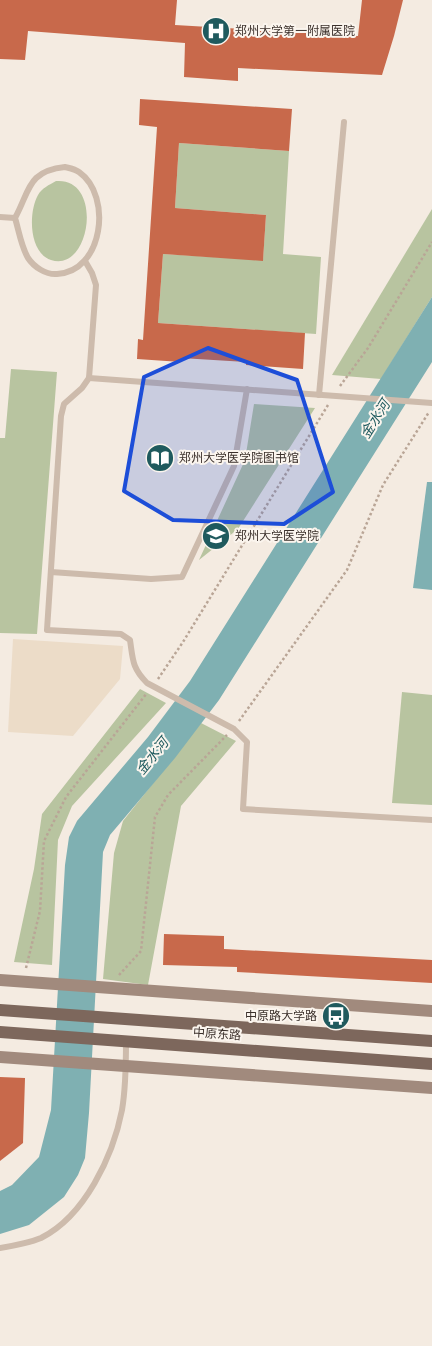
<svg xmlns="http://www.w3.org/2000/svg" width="432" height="1346" font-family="'Noto Sans','Noto Sans SC',sans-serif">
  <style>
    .green { fill: #b8c4a0 }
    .plaza { fill: #ecdcc8 }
    .water { fill: #7fb0b2 }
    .building { fill: #c8694b }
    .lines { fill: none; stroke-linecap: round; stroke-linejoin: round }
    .path { stroke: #b9a596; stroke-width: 2.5; stroke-dasharray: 2.5 2.5; stroke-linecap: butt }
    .lane { stroke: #cdbbac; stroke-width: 6 }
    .secondary { stroke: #a18a7d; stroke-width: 12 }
    .primary { stroke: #7d675c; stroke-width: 12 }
    .marked { fill: #1d4ed8; fill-opacity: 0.2; stroke: #1d4ed8; stroke-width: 4; stroke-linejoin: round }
    .labels { text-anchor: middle; stroke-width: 4; stroke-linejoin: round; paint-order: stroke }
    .poi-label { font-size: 12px; fill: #3b302b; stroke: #fbf5ee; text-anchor: start }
    .street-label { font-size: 12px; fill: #3b302b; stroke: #fbf5ee }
    .water-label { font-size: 14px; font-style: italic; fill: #1f5a5e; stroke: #fbf5ee }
  </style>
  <rect width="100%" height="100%" fill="#f4ebe1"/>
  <g class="green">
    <path d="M 179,143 L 289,151 L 283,254 L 321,257 L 316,334 L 158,323 L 163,254 L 263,260 L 266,215 L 175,208 Z"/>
    <path d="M 56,181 C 104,177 91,273 51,260 C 29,253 28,213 38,195 C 42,188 49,185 56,181 Z"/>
    <path d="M 432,209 L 432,297 L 381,379 L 332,375 Z"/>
    <path d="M 11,369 L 57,372 L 37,634 L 0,633 L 0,438 L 5,438 Z"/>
    <path d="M 254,404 L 315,408 L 238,529 L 199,560 L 245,460 Z"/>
    <path d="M 140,689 L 166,703 L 72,806 L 58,840 L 52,965 L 14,962 L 34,869 L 42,814 Z"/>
    <path d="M 402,692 L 432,695 L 432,805 L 392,803 Z"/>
    <path d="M 201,723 L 236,741 L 181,806 L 148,985 L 103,979 L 114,853 L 123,821 Z"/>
  </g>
  <path class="plaza" d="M 13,639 L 123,646 L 120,679 L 73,736 L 8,732 Z"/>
  <g class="water">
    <path d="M 432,297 L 432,362 L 219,700 L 175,758 L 110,835 L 103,852 L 89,1113 L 85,1158 L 78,1175 L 64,1197 L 29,1225 L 0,1234 L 0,1191 L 12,1185 L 39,1157 L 51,1110 L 65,865 L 69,837 L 77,821 L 148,737 L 190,681 Z"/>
    <path d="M 427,482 L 432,482 L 432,590 L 413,588 Z"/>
  </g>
  <g class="building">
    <path d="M 0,0 L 177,0 L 175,25 L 358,36 L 362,0 L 403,0 L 394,36 L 382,75 L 238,68 L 238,81 L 184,77 L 185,43 L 28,31 L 25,60 L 0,59 Z"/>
    <path d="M 140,99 L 292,109 L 289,151 L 179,143 L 175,208 L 266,215 L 263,261 L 163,254 L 158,323 L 305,333 L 303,369 L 246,365 L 246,362 L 181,358 L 181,362 L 137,359 L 138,339 L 143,340 L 157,127 L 139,125 Z"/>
    <path d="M 164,934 L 224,936 L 224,949 L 432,960 L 432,983 L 237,972 L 237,967 L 163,965 Z"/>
    <path d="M 0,1077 L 25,1078 L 23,1143 L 0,1161 Z"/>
  </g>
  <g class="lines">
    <g class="path">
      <path d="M 340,386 L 368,348 L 432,242"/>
      <path d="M 158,679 L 183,642 L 328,405"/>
      <path d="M 239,721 L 347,570 L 383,485 L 429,412"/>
      <path d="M 26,968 L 40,911 L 44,841 L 66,797 L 147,693"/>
      <path d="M 119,975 L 141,951 L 155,817 L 168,795 L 227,735"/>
    </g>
    <g class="lane">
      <path d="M 65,167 C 69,168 75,169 79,172 C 113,196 103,272 57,274 C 46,275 34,267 28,258 C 21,246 19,231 15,218 C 30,191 27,171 65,167 Z"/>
      <path d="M 0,217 L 15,218"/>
      <path d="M 85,261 L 92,273 L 96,285 L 89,378 L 82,388 L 64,404 L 61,416 L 47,630 L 121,634 L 130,640 C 133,660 132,668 147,683 L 234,729 L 247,742 L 243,809 L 432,820"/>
      <path d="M 89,378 L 432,403"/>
      <path d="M 319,395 L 344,122"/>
      <path d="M 51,572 L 151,579 L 182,577 L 234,466 L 247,389"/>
      <path d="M 0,1248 C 12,1246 29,1243 41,1238 C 85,1216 113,1156 122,1110 C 126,1087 126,1064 126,1041"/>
    </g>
    <g class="secondary">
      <path d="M 0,980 L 432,1011"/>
      <path d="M 0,1057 L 432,1088"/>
    </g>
    <g class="primary">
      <path d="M 0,1010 L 432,1041"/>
      <path d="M 0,1032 L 432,1064"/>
    </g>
  </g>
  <path class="marked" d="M 208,348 L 297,380 L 333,492 L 284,524 L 173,520 L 124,491 L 144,377 Z"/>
  <defs>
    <symbol id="hospital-disc" viewBox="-11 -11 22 22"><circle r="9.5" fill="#1f5a5e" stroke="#fbf5ee"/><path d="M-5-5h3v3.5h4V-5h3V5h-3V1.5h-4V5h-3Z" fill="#fff"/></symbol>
    <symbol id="library-disc" viewBox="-11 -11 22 22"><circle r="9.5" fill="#1f5a5e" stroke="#fbf5ee"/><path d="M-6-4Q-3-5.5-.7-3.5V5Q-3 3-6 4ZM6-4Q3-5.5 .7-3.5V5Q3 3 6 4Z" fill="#fff"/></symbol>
    <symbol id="university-disc" viewBox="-11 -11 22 22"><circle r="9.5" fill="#1f5a5e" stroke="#fbf5ee"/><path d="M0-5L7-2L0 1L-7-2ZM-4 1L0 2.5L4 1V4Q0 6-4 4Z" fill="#fff"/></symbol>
    <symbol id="bus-disc" viewBox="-11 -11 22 22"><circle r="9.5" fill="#1f5a5e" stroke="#fbf5ee"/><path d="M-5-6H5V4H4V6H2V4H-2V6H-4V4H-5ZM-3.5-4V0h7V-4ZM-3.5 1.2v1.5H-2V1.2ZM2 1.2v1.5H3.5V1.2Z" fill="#fff"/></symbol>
  </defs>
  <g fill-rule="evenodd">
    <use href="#hospital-disc" x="200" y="15" width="32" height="32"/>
    <use href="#library-disc" x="144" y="442" width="32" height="32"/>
    <use href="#university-disc" x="200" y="520" width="32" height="32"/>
    <use href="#bus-disc" x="320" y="1000" width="32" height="32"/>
  </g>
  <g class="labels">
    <g class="poi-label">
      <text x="235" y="35">郑州大学第一附属医院</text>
      <text x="179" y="462">郑州大学医学院图书馆</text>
      <text x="235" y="540">郑州大学医学院</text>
      <text x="317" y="1020" text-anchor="end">中原路大学路</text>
    </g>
    <g class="street-label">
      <text transform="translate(217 1034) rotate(4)" y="4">中原东路</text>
    </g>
    <g class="water-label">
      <text transform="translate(375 419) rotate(-58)" y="5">金水河</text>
      <text transform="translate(152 756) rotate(-51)" y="5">金水河</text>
    </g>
  </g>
</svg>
